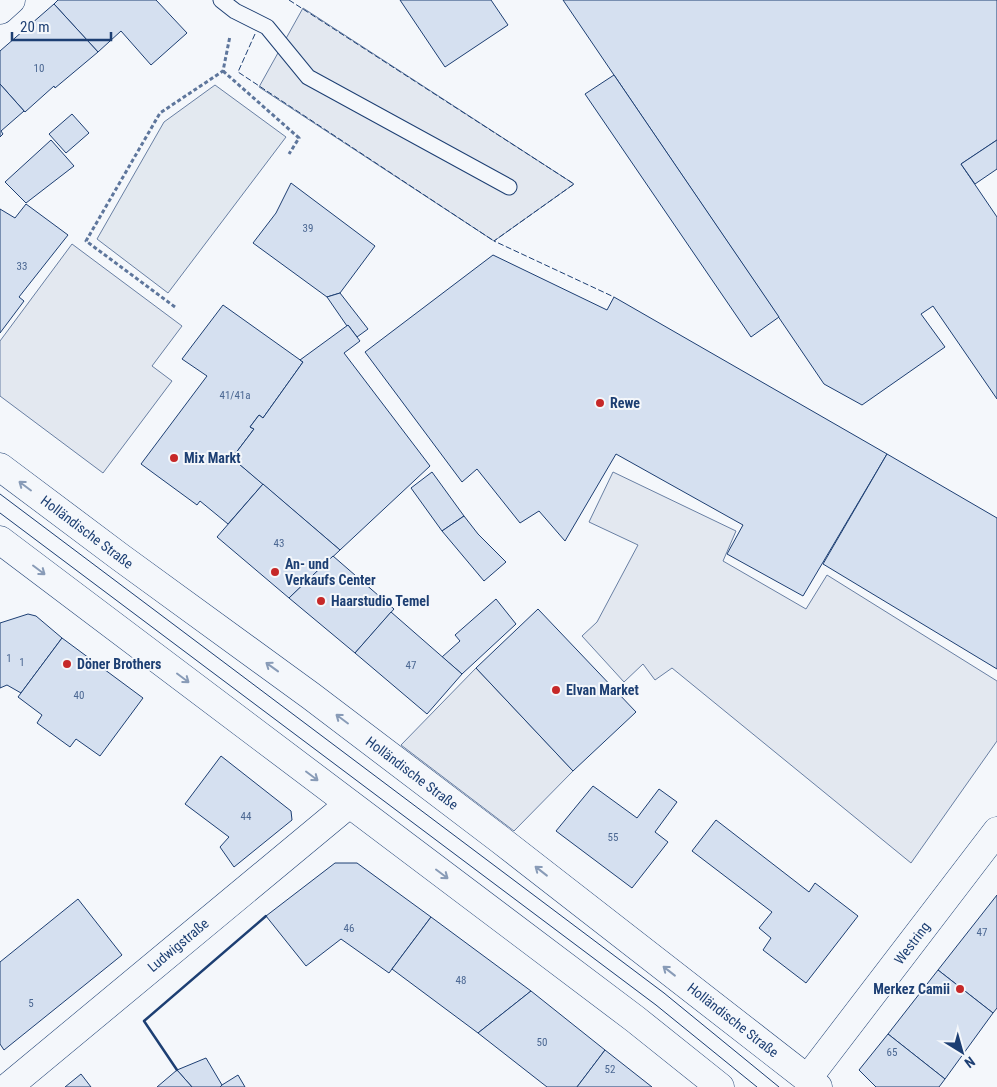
<svg xmlns="http://www.w3.org/2000/svg" width="997" height="1087" font-family="'Roboto Condensed',sans-serif">
  <style>
    .green { fill: #e3e9f0; stroke: #687fa3 }
    .parking { fill: #e3e8f0; stroke: #687fa3 }
    .building { fill: #d5e0f0; stroke: #1d3f73 }
    .lines { fill: none; stroke-linecap: round; stroke-linejoin: round }
    .service-casing { stroke: #1d3f73; stroke-width: 17 }
    .minor-casing { stroke: #1d3f73; stroke-width: 29 }
    .primary-casing { stroke: #1d3f73; stroke-width: 29 }
    .path { stroke: #5e769c; stroke-width: 3; stroke-dasharray: 4 2.5; stroke-linecap: butt }
    .service { stroke: #f4f7fb; stroke-width: 15 }
    .minor { stroke: #f4f7fb; stroke-width: 28 }
    .primary { stroke: #f4f7fb; stroke-width: 28 }
    .tram { stroke: #1d3f73; stroke-width: 1 }
    .fence { stroke: #1d3f73; stroke-width: 1; stroke-dasharray: 6 2.5; stroke-linecap: butt }
    .wall { stroke: #1d3f73; stroke-width: 2.5 }
    .oneway { stroke: #889bb7 }
    .poi-dot { fill: #c62828; stroke: #f4f7fb; stroke-width: 2 }
    .labels { text-anchor: middle; stroke-width: 4; stroke-linejoin: round; paint-order: stroke }
    .number-label { font-size: 11px; fill: #4b6792 }
    .poi-label { font-size: 14px; font-weight: bold; fill: #1d3f73; stroke: #f4f7fb; text-anchor: start }
    .street-label { font-size: 14px; fill: #1d3f73; stroke: #f4f7fb }
  </style>
  <rect width="100%" height="100%" fill="#f4f7fb"/>
  <path class="green" d="M 215,85 L 286,137 L 168,293 L 97,239 L 164,122 Z"/>
  <g class="parking">
    <path d="M 303,8 L 574,184 L 494,241 L 259,87 Z"/>
    <path d="M 72,244 L 182,326 L 152,366 L 172,381 L 103,473 L 0,396 L 0,341 Z"/>
    <path d="M 613,472 L 736,531 L 723,561 L 806,609 L 827,575 L 997,681 L 997,741 L 911,863 L 672,668 L 655,680 L 643,664 L 624,682 L 582,636 L 597,622 L 638,545 L 589,522 Z"/>
    <path d="M 476,668 L 573,771 L 514,831 L 401,745 Z"/>
  </g>
  <g class="building">
    <path d="M 58,0 L 156,0 L 187,33 L 151,65 L 121,31 L 98,52 L 54,4 Z"/>
    <path d="M 400,0 L 491,0 L 508,25 L 445,67 Z"/>
    <path d="M 563,0 L 997,0 L 997,140 L 961,164 L 997,217 L 997,399 L 933,306 L 921,314 L 945,347 L 862,405 L 824,384 Z"/>
    <path d="M 54,4 L 98,52 L 55,88 L 54,86 L 25,112 L 0,84 L 0,51 Z"/>
    <path d="M 614,75 L 779,317 L 751,337 L 585,94 Z"/>
    <path d="M 0,84 L 24,111 L 1,131 L 3,134 L 0,137 Z"/>
    <path d="M 72,114 L 89,133 L 66,153 L 49,134 Z"/>
    <path d="M 51,140 L 74,166 L 26,203 L 5,182 Z"/>
    <path d="M 997,140 L 997,169 L 975,184 L 961,164 Z"/>
    <path d="M 291,183 L 375,246 L 340,293 L 327,297 L 253,243 L 276,213 Z"/>
    <path d="M 26,204 L 68,235 L 19,297 L 24,301 L 0,333 L 0,209 L 15,218 Z"/>
    <path d="M 493,255 L 607,310 L 614,297 L 887,454 L 803,596 L 727,554 L 743,525 L 616,454 L 565,541 L 539,511 L 520,523 L 477,469 L 462,482 L 365,352 Z"/>
    <path d="M 340,293 L 368,329 L 357,337 L 348,325 L 347,326 L 327,297 Z"/>
    <path d="M 223,305 L 303,362 L 263,418 L 259,415 L 250,427 L 254,429 L 232,458 L 263,484 L 228,524 L 200,501 L 197,505 L 141,464 L 207,376 L 182,359 Z"/>
    <path d="M 348,325 L 360,341 L 344,353 L 430,466 L 340,550 L 232,458 L 254,429 L 250,427 L 259,415 L 263,418 L 303,362 L 300,360 Z"/>
    <path d="M 887,454 L 997,518 L 997,669 L 823,564 Z"/>
    <path d="M 432,472 L 464,516 L 442,531 L 411,488 Z"/>
    <path d="M 263,484 L 340,550 L 289,598 L 217,537 Z"/>
    <path d="M 464,516 L 478,534 L 506,562 L 484,581 L 442,531 Z"/>
    <path d="M 333,556 L 394,609 L 355,653 L 289,598 Z"/>
    <path d="M 496,599 L 516,624 L 462,674 L 442,657 L 460,641 L 455,635 Z"/>
    <path d="M 538,609 L 636,712 L 573,771 L 476,668 Z"/>
    <path d="M 391,612 L 462,674 L 427,714 L 355,653 Z"/>
    <path d="M 28,614 L 36,616 L 62,638 L 21,693 L 7,685 L 0,688 L 0,623 Z"/>
    <path d="M 62,638 L 143,698 L 100,756 L 76,739 L 70,747 L 37,723 L 42,715 L 18,697 Z"/>
    <path d="M 221,756 L 291,811 L 292,820 L 234,867 L 220,847 L 229,837 L 185,804 Z"/>
    <path d="M 593,786 L 637,818 L 659,789 L 677,802 L 655,832 L 668,842 L 632,888 L 556,831 Z"/>
    <path d="M 716,820 L 809,892 L 815,883 L 858,916 L 806,983 L 763,950 L 771,938 L 759,928 L 772,912 L 692,851 Z"/>
    <path d="M 335,863 L 357,863 L 431,917 L 389,973 L 341,939 L 306,966 L 266,916 Z"/>
    <path d="M 997,895 L 997,1008 L 993,1013 L 938,970 Z"/>
    <path d="M 78,899 L 122,955 L 4,1050 L 0,1044 L 0,962 Z"/>
    <path d="M 431,917 L 531,991 L 478,1033 L 392,969 Z"/>
    <path d="M 938,970 L 993,1013 L 945,1079 L 888,1034 Z"/>
    <path d="M 531,991 L 605,1050 L 577,1087 L 547,1087 L 478,1033 Z"/>
    <path d="M 888,1034 L 945,1079 L 939,1087 L 876,1087 L 859,1070 Z"/>
    <path d="M 605,1050 L 652,1087 L 577,1087 Z"/>
    <path d="M 206,1058 L 222,1085 L 220,1087 L 192,1087 L 177,1070 Z"/>
    <path d="M 177,1070 L 192,1087 L 157,1087 Z"/>
    <path d="M 81,1074 L 91,1087 L 65,1087 Z"/>
    <path d="M 238,1075 L 245,1087 L 220,1087 L 222,1085 Z"/>
  </g>
  <g class="lines">
    <defs>
      <path id="service" d="M 221,0 L 235,11 L 267,27 L 308,77 L 509,187"/>
      <g id="minor">
        <path d="M 0,10 L 11,0"/>
        <path d="M 808,1078 L 997,831"/>
        <path d="M 8,1087 L 349,804"/>
      </g>
      <g id="primary">
        <path d="M 0,467 L 120,557 L 311,696 L 498,838 L 818,1087"/>
        <path d="M 0,540 L 635,1019 L 720,1087"/>
      </g>
    </defs>
    <use href="#service" class="service-casing"/>
    <use href="#minor" class="minor-casing"/>
    <use href="#primary" class="primary-casing"/>
    <g class="path">
      <path d="M 223,71 L 299,138 L 289,154"/>
      <path d="M 175,307 L 86,241 L 160,113 L 223,71 L 230,36"/>
    </g>
    <use href="#service" class="service"/>
    <use href="#minor" class="minor"/>
    <use href="#primary" class="primary"/>
    <g class="tram">
      <path d="M 0,494 L 664,993 L 779,1087"/>
      <path d="M 0,513 L 656,1005 L 757,1087"/>
    </g>
    <g class="fence">
      <path d="M 289,0 L 574,184 L 494,241 L 614,297"/>
      <path d="M 255,34 L 238,72 L 494,241"/>
    </g>
    <path class="wall" d="M 177,1070 L 144,1021 L 266,916"/>
  </g>
  <defs><path id="oneway-shaft" d="M-6 0H5M1.5-3L5.5 0L1.5 3" fill="none" stroke-width="1.6" stroke-linecap="round" stroke-linejoin="round" transform="scale(1.25)"/></defs>
  <g class="oneway">
    <use href="#oneway-shaft" transform="translate(25 486) rotate(-143)"/>
    <use href="#oneway-shaft" transform="translate(39 570) rotate(37)"/>
    <use href="#oneway-shaft" transform="translate(272 667) rotate(-144)"/>
    <use href="#oneway-shaft" transform="translate(183 678) rotate(37)"/>
    <use href="#oneway-shaft" transform="translate(342 719) rotate(-143)"/>
    <use href="#oneway-shaft" transform="translate(312 776) rotate(37)"/>
    <use href="#oneway-shaft" transform="translate(541 871) rotate(-142)"/>
    <use href="#oneway-shaft" transform="translate(442 874) rotate(37)"/>
    <use href="#oneway-shaft" transform="translate(669 971) rotate(-142)"/>
  </g>
  <g class="poi-dot">
    <circle cx="600" cy="403" r="5"/>
    <circle cx="174" cy="458" r="5"/>
    <circle cx="275" cy="572" r="5"/>
    <circle cx="321" cy="601" r="5"/>
    <circle cx="67" cy="664" r="5"/>
    <circle cx="556" cy="690" r="5"/>
    <circle cx="960" cy="989" r="5"/>
  </g>
  <g class="labels">
    <g class="number-label">
      <text x="39" y="72">10</text>
      <text x="308" y="232">39</text>
      <text x="22" y="270">33</text>
      <text x="235" y="399">41/41a</text>
      <text x="279" y="547">43</text>
      <text x="9" y="662">1</text>
      <text x="22" y="666">1</text>
      <text x="411" y="669">47</text>
      <text x="79" y="699">40</text>
      <text x="246" y="820">44</text>
      <text x="613" y="841">55</text>
      <text x="349" y="932">46</text>
      <text x="982" y="936">47</text>
      <text x="461" y="984">48</text>
      <text x="31" y="1007">5</text>
      <text x="542" y="1046">50</text>
      <text x="892" y="1056">65</text>
      <text x="610" y="1073">52</text>
    </g>
    <g class="poi-label">
      <text x="610" y="408">Rewe</text>
      <text x="184" y="463">Mix Markt</text>
      <text x="285" y="569">An- und<tspan x="285" dy="16">Verkaufs Center</tspan></text>
      <text x="331" y="606">Haarstudio Temel</text>
      <text x="77" y="669">Döner Brothers</text>
      <text x="566" y="695">Elvan Market</text>
      <text x="950" y="994" text-anchor="end">Merkez Camii</text>
    </g>
    <g class="street-label">
      <text transform="translate(87 532) rotate(37)" y="5">Holländische Straße</text>
      <text transform="translate(412 773) rotate(37)" y="5">Holländische Straße</text>
      <text transform="translate(912 943) rotate(-53)" y="5">Westring</text>
      <text transform="translate(178 945) rotate(-40)" y="5">Ludwigstraße</text>
      <text transform="translate(733 1020) rotate(38)" y="5">Holländische Straße</text>
    </g>
  </g>
  <g transform="translate(962 1052) rotate(143)" stroke="#f4f7fb" stroke-width="4" paint-order="stroke">
  <path d="M0-4L9 19L0 12L-9 19Z" fill="#1d3f73"/>
  <text y="-8" font-size="14" font-weight="bold" text-anchor="middle" fill="#1d3f73">N</text>
  </g>
  <path d="M12 32v8h99v-8" fill="none" stroke="#1d3f73" stroke-width="2.5"/>
  <text x="20" y="32" font-size="15" fill="#1d3f73" stroke="#f4f7fb" stroke-width="4" paint-order="stroke">20 m</text>
</svg>
